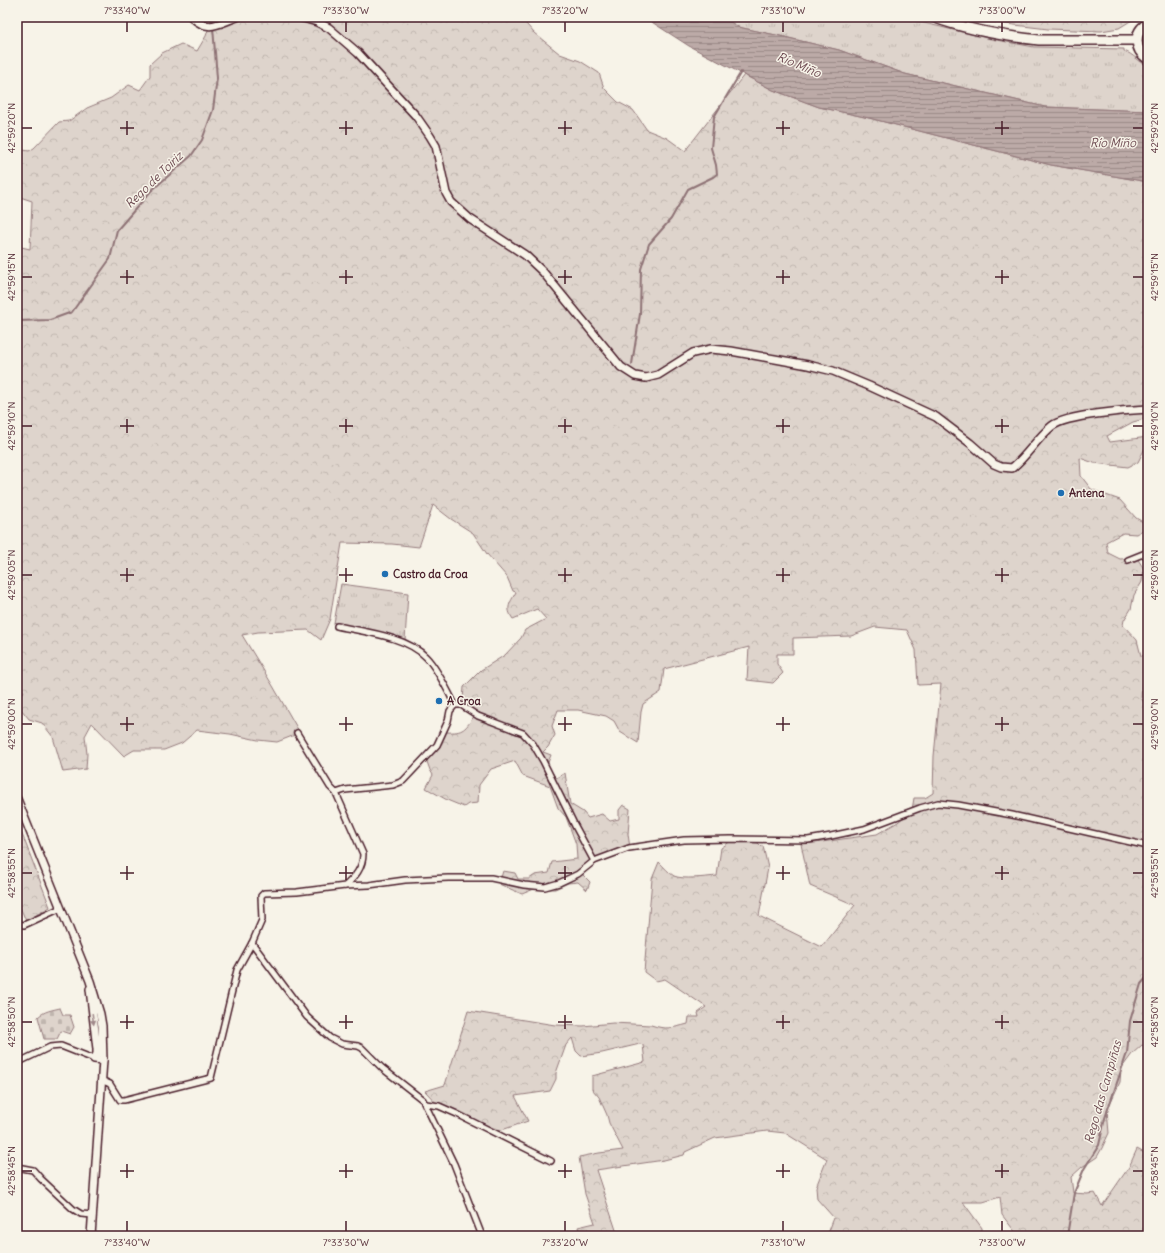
<svg xmlns="http://www.w3.org/2000/svg" width="1165" height="1253" font-family="Delius,sans-serif">
  <style>
    .grass { fill: url(#grass-tufts); stroke: #947a7c }
    .forest { fill: url(#forest-crowns); stroke: #947a7c }
    .cemetery { fill: url(#cemetery-stones); stroke: #947a7c }
    .water { fill: url(#water-rules); stroke: #8e7275 }
    .lines { fill: none; stroke-linecap: round; stroke-linejoin: round }
    .stream { stroke: #8e7275; stroke-width: 2 }
    .street-casing { stroke: #4a1f2b; stroke-width: 8 }
    .secondary-casing { stroke: #4a1f2b; stroke-width: 10 }
    .highway-casing { stroke: #4a1f2b; stroke-width: 12 }
    .street { stroke: #f7f3e8; stroke-width: 5 }
    .secondary { stroke: #f7f3e8; stroke-width: 7 }
    .highway { stroke: #f7f3e8; stroke-width: 9 }
    .oneway { fill: #a0898a }
    .ticks { fill: none; stroke: #4a1f2b; stroke-width: 1.5 }
    .poi-dot { fill: #1f6fb2; stroke: #f7f3e8; stroke-width: 1.5 }
    .labels { text-anchor: middle; stroke-width: 3; stroke-linejoin: round; paint-order: stroke }
    .poi-label { font-size: 11px; font-weight: bold; fill: #4a1f2b; stroke: #f7f3e8; text-anchor: start }
    .water-label { font-size: 12px; font-style: italic; fill: #6c4950; stroke: #f7f3e8 }
    .neatline { fill: none; stroke: #4a1f2b; stroke-width: 1.5 }
    .ticks-label { font-size: 10px; text-anchor: middle; fill: #4a1f2b }
  </style>
  <defs>
    <pattern id="grass-tufts" width="24" height="20" patternUnits="userSpaceOnUse"><rect width="24" height="20" fill="#ded4cc"/><path d="M3 7l-1-3M5 7V3M7 7l1-3M15 17l-1-3M17 17v-4M19 17l1-3" fill="none" stroke="#c0b6af"/></pattern>
    <pattern id="forest-crowns" width="20" height="18" patternUnits="userSpaceOnUse"><rect width="20" height="18" fill="#ded4cc"/><path d="M2 6a3 3 0 1 1 6 0M12 15a3 3 0 1 1 6 0" fill="none" stroke="#c0b6af"/></pattern>
    <pattern id="cemetery-stones" width="16" height="16" patternUnits="userSpaceOnUse"><rect width="16" height="16" fill="#ded4cc"/><path d="M2 7V4a2 2 0 0 1 4 0v3zM10 15v-3a2 2 0 0 1 4 0v3z" fill="#c0b6af"/></pattern>
    <pattern id="water-rules" width="6" height="5" patternUnits="userSpaceOnUse"><rect width="6" height="5" fill="#bcaaa7"/><path d="M0 2.5h6" fill="none" stroke="#9b8a88"/></pattern>
  </defs>
  <rect width="100%" height="100%" fill="#f7f3e8"/>
  <filter id="ink" filterUnits="userSpaceOnUse"><feTurbulence type="fractalNoise" baseFrequency=".025" numOctaves="2"/><feDisplacementMap in="SourceGraphic" scale="8" xChannelSelector="R" yChannelSelector="G"/><feConvolveMatrix kernelMatrix="1 2 1 2 8 2 1 2 1" color-interpolation-filters="sRGB"/></filter>
  <g filter="url(#ink)">
    <g class="grass">
      <path d="M 723,17 L 899,17 L 991,39 L 1034,47 L 1124,49 L 1124,51 C 1133,54 1139,62 1148,66 L 1148,111 L 1045,107 L 905,74 L 839,50 L 776,35 L 738,27 Z"/>
      <path d="M 341,584 L 408,593 L 405,640 L 334,623 Z"/>
    </g>
    <g class="forest">
      <path d="M 198,17 L 520,17 L 534,33 L 560,54 L 580,61 L 599,73 L 604,88 L 618,102 L 633,110 L 647,130 L 667,138 L 685,151 L 744,75 L 773,90 L 819,107 L 869,118 L 1051,165 L 1148,182 L 1148,418 L 1133,422 L 1107,436 L 1110,442 L 1148,437 L 1147,444 L 1138,462 L 1128,467 L 1094,463 L 1080,458 L 1081,476 L 1091,489 L 1103,494 L 1120,500 L 1136,518 L 1148,525 L 1148,527 L 1136,534 L 1123,533 L 1106,542 L 1108,553 L 1120,559 L 1137,558 L 1144,569 L 1142,582 L 1134,595 L 1131,609 L 1124,620 L 1123,625 L 1137,640 L 1141,656 L 1148,655 L 1148,683 L 1142,683 L 1141,698 L 1148,708 L 1148,1047 L 1142,1045 L 1132,1054 L 1121,1069 L 1120,1082 L 1107,1110 L 1109,1133 L 1102,1148 L 1097,1157 L 1082,1167 L 1071,1177 L 1073,1193 L 1087,1194 L 1095,1193 L 1102,1206 L 1129,1167 L 1137,1149 L 1148,1155 L 1148,1236 L 1024,1236 L 1016,1233 L 1002,1215 L 1000,1197 L 983,1202 L 963,1202 L 982,1228 L 982,1236 L 827,1236 L 834,1218 L 817,1199 L 816,1187 L 827,1159 L 785,1133 L 767,1131 L 715,1138 L 685,1152 L 684,1155 L 664,1160 L 596,1170 L 618,1236 L 580,1236 L 578,1227 L 595,1223 L 585,1194 L 579,1157 L 599,1153 L 623,1150 L 609,1123 L 607,1115 L 599,1097 L 592,1089 L 592,1076 L 645,1062 L 643,1045 L 640,1044 L 602,1053 L 581,1056 L 576,1051 L 572,1038 L 566,1045 L 556,1073 L 556,1079 L 550,1091 L 515,1096 L 528,1121 L 496,1132 L 441,1108 L 425,1091 L 445,1085 L 468,1011 L 555,1025 L 583,1026 L 613,1023 L 651,1025 C 666,1030 673,1028 688,1024 L 689,1017 L 699,1017 L 698,1013 L 706,1007 L 665,979 L 656,981 L 644,972 L 652,879 L 659,862 C 664,867 669,873 674,876 C 683,880 706,877 717,876 L 721,848 L 731,841 L 758,843 L 761,846 L 763,846 L 768,868 L 759,916 L 822,947 L 855,905 L 810,886 L 801,844 L 815,843 L 877,834 L 898,822 L 912,810 L 914,798 L 925,798 L 933,793 L 934,756 L 941,684 L 918,685 L 916,650 L 907,630 L 875,627 L 851,636 L 793,638 L 793,654 L 777,654 L 777,664 L 783,673 L 773,683 L 747,680 L 749,647 L 664,669 L 661,692 L 643,704 L 641,712 L 638,743 L 620,732 L 614,721 L 606,716 L 578,710 L 558,710 L 552,726 L 555,735 L 548,747 L 543,752 L 551,755 L 547,765 L 556,778 L 565,773 L 570,804 L 583,812 L 588,818 L 602,814 L 610,821 L 619,819 L 619,810 L 623,805 L 630,809 L 628,834 L 630,848 L 588,865 L 582,874 L 590,882 L 587,890 L 578,882 L 568,883 L 555,889 L 534,889 L 522,894 L 499,884 L 503,871 L 515,873 L 518,879 L 529,879 L 535,875 L 549,873 L 552,862 L 577,859 L 576,844 L 566,817 L 558,808 L 550,786 L 523,776 L 515,761 L 491,769 L 479,785 L 478,803 L 468,804 L 464,807 L 447,800 L 426,788 L 433,775 L 430,770 L 426,759 L 437,747 L 446,732 C 464,733 465,729 475,715 L 463,700 L 464,687 L 481,670 L 505,655 L 521,638 L 525,630 L 546,619 L 537,609 L 513,619 C 505,608 510,603 516,592 L 513,591 L 507,577 L 487,554 L 473,533 L 451,519 L 433,505 L 419,547 L 392,544 L 342,543 L 330,619 L 321,640 L 308,630 L 258,632 L 242,635 L 273,686 L 300,733 L 277,742 L 258,740 L 230,734 L 197,730 L 182,743 L 164,750 L 134,750 L 124,756 L 92,723 L 85,736 L 87,754 L 86,769 L 63,772 L 53,737 L 42,723 L 29,719 L 17,704 L 17,696 L 24,692 L 20,686 L 22,643 L 17,640 L 17,246 L 30,249 L 32,201 L 17,196 L 17,149 L 29,151 L 34,148 L 59,122 L 69,121 L 87,108 L 111,98 L 129,85 L 140,90 L 150,76 L 150,64 L 162,53 L 181,44 L 197,51 L 206,36 L 210,24 Z"/>
      <path d="M 970,17 L 1137,17 L 1119,28 L 1101,31 L 1048,29 L 990,22 Z"/>
      <path d="M 17,821 L 50,907 L 26,921 L 17,900 Z"/>
    </g>
    <path class="cemetery" d="M 60,1008 L 63,1015 L 70,1015 L 74,1027 L 70,1034 L 61,1031 L 57,1039 L 44,1039 L 38,1017 C 44,1011 52,1010 60,1008 Z"/>
    <path class="water" d="M 644,17 L 723,17 L 738,27 L 776,35 L 839,50 L 905,74 L 1045,107 L 1148,111 L 1148,182 L 1051,165 L 869,118 L 819,107 L 773,90 L 689,46 Z"/>
    <g class="lines">
      <g class="stream">
        <path d="M 211,17 L 212,23"/>
        <path d="M 17,321 L 50,320 L 72,312 L 110,259 L 117,230 L 151,191 L 191,156 L 202,140 L 213,110 L 217,78 L 213,27"/>
        <path d="M 632,364 L 640,314 L 641,269 L 649,244 L 671,219 L 688,189 L 713,177 L 717,174 L 716,165 L 711,148 L 714,117 L 741,72"/>
        <path d="M 1067,1236 L 1074,1193 L 1084,1169 L 1099,1145 L 1105,1118 L 1127,1053 L 1130,1021 L 1141,984 L 1148,976"/>
      </g>
      <defs>
        <g id="street">
          <path d="M 1128,560 L 1148,552"/>
          <path d="M 337,626 C 364,632 406,636 426,657 C 437,668 448,691 455,705"/>
          <path d="M 297,733 L 330,787 L 336,793 L 363,854 C 363,868 355,877 345,886"/>
          <path d="M 336,793 L 345,790 L 393,785 L 403,781 L 437,745 L 448,721 L 450,711 L 455,705 L 461,705 L 478,716 L 523,733 L 533,744 L 543,761 L 575,826 L 594,861"/>
          <path d="M 17,924 L 24,925 L 61,908"/>
          <path d="M 252,943 L 307,1017 L 330,1038 L 342,1044 L 358,1046 L 362,1048 L 382,1068 L 423,1100 L 454,1164 L 482,1236"/>
          <path d="M 17,1063 L 50,1047 L 61,1046 L 94,1059"/>
          <path d="M 101,1080 L 110,1084 L 120,1100 L 124,1100 L 211,1078 L 237,970 L 252,943 L 262,920 L 261,896 L 264,893 L 297,892 L 345,886 L 369,885 L 405,880 L 448,878 L 491,878 L 524,885 L 545,887 L 559,883 L 578,874 L 594,861 L 629,848 L 684,840 L 731,839 L 808,840 L 831,836 L 864,829 L 920,808 L 938,803 L 958,805 L 1012,815 L 1148,846"/>
          <path d="M 426,1104 L 439,1106 L 457,1114 L 551,1161"/>
          <path d="M 17,1167 L 33,1170 L 41,1179 L 73,1209 L 81,1214 L 93,1215"/>
        </g>
        <g id="secondary">
          <path d="M 192,17 C 209,33 219,23 237,17"/>
          <path d="M 300,17 L 317,22 L 329,28 L 358,53 L 416,116 L 430,136 L 436,146 L 446,193 L 451,202 L 470,219 L 525,255 L 543,272 L 621,367 L 635,376 L 646,378 L 658,375 L 693,353 L 711,349 L 731,351 L 808,365 L 833,371 L 869,386 L 936,417 L 970,443 L 994,464 L 1001,467 L 1012,468 C 1027,456 1037,438 1052,426 C 1066,415 1128,410 1148,409"/>
          <path d="M 17,799 L 90,981 L 100,1014 L 102,1026 L 103,1060 L 91,1236"/>
          <path d="M 90,989 L 97,1049 L 97,1054 L 94,1059 L 103,1060"/>
        </g>
        <g id="highway">
          <path d="M 933,17 C 967,30 1003,36 1039,40 L 1136,40"/>
          <path d="M 1148,23 C 1133,32 1134,50 1148,59"/>
        </g>
      </defs>
      <use href="#street" class="street-casing"/>
      <use href="#secondary" class="secondary-casing"/>
      <use href="#highway" class="highway-casing"/>
      <use href="#street" class="street"/>
      <use href="#secondary" class="secondary"/>
      <use href="#highway" class="highway"/>
    </g>
    <defs><path id="oneway-solid" d="M-6-.8H1V-3.2L6.5 0L1 3.2V.8H-6Z"/></defs>
    <use class="oneway" href="#oneway-solid" transform="translate(93 1019) rotate(82)"/>
  </g>
  <path class="ticks" d="M 127,22 L 127,32M 346,22 L 346,32M 565,22 L 565,32M 783,22 L 783,32M 1002,22 L 1002,32M 127,121 L 127,135M 346,121 L 346,135M 565,121 L 565,135M 783,121 L 783,135M 1002,121 L 1002,135M 22,128 L 32,128M 120,128 L 134,128M 339,128 L 353,128M 558,128 L 572,128M 776,128 L 790,128M 995,128 L 1009,128M 1133,128 L 1143,128M 127,270 L 127,284M 346,270 L 346,284M 565,270 L 565,284M 783,270 L 783,284M 1002,270 L 1002,284M 22,277 L 32,277M 120,277 L 134,277M 339,277 L 353,277M 558,277 L 572,277M 776,277 L 790,277M 995,277 L 1009,277M 1133,277 L 1143,277M 127,419 L 127,433M 346,419 L 346,433M 565,419 L 565,433M 783,419 L 783,433M 1002,419 L 1002,433M 22,426 L 32,426M 120,426 L 134,426M 339,426 L 353,426M 558,426 L 572,426M 776,426 L 790,426M 995,426 L 1009,426M 1133,426 L 1143,426M 127,568 L 127,582M 346,568 L 346,582M 565,568 L 565,582M 783,568 L 783,582M 1002,568 L 1002,582M 22,575 L 32,575M 120,575 L 134,575M 339,575 L 353,575M 558,575 L 572,575M 776,575 L 790,575M 995,575 L 1009,575M 1133,575 L 1143,575M 127,717 L 127,731M 346,717 L 346,731M 565,717 L 565,731M 783,717 L 783,731M 1002,717 L 1002,731M 22,724 L 32,724M 120,724 L 134,724M 339,724 L 353,724M 558,724 L 572,724M 776,724 L 790,724M 995,724 L 1009,724M 1133,724 L 1143,724M 127,866 L 127,880M 346,866 L 346,880M 565,866 L 565,880M 783,866 L 783,880M 1002,866 L 1002,880M 22,873 L 32,873M 120,873 L 134,873M 339,873 L 353,873M 558,873 L 572,873M 776,873 L 790,873M 995,873 L 1009,873M 1133,873 L 1143,873M 127,1015 L 127,1029M 346,1015 L 346,1029M 565,1015 L 565,1029M 783,1015 L 783,1029M 1002,1015 L 1002,1029M 22,1022 L 32,1022M 120,1022 L 134,1022M 339,1022 L 353,1022M 558,1022 L 572,1022M 776,1022 L 790,1022M 995,1022 L 1009,1022M 1133,1022 L 1143,1022M 127,1164 L 127,1178M 346,1164 L 346,1178M 565,1164 L 565,1178M 783,1164 L 783,1178M 1002,1164 L 1002,1178M 22,1171 L 32,1171M 120,1171 L 134,1171M 339,1171 L 353,1171M 558,1171 L 572,1171M 776,1171 L 790,1171M 995,1171 L 1009,1171M 1133,1171 L 1143,1171M 127,1221 L 127,1231M 346,1221 L 346,1231M 565,1221 L 565,1231M 783,1221 L 783,1231M 1002,1221 L 1002,1231"/>
  <g class="poi-dot">
    <circle cx="1061" cy="493" r="4"/>
    <circle cx="385" cy="574" r="4"/>
    <circle cx="439" cy="701" r="4"/>
  </g>
  <g class="labels">
    <g class="poi-label">
      <text x="1069" y="497">Antena</text>
      <text x="393" y="578">Castro da Croa</text>
      <text x="447" y="705">A Croa</text>
    </g>
    <g class="water-label">
      <text transform="translate(799 65) rotate(23)" y="4">Río Miño</text>
      <text x="1113" y="147">Río Miño</text>
      <text transform="translate(154 180) rotate(-44)" y="4">Rego de Toiriz</text>
      <text transform="translate(1103 1092) rotate(-74)" y="4">Rego das Campiñas</text>
    </g>
  </g>
  <rect width="1165" height="1253" fill="none" stroke="#f7f3e8" stroke-width="44"/>
  <rect x="22" y="22" width="1121" height="1209" class="neatline"/>
  <g class="ticks-label">
    <text x="127" y="14">7°33'40"W</text>
    <text x="346" y="14">7°33'30"W</text>
    <text x="565" y="14">7°33'20"W</text>
    <text x="783" y="14">7°33'10"W</text>
    <text x="1002" y="14">7°33'00"W</text>
    <text transform="translate(11 128) rotate(-90)" y="4">42°59'20"N</text>
    <text transform="translate(1154 128) rotate(-90)" y="4">42°59'20"N</text>
    <text transform="translate(11 277) rotate(-90)" y="4">42°59'15"N</text>
    <text transform="translate(1154 277) rotate(-90)" y="4">42°59'15"N</text>
    <text transform="translate(11 426) rotate(-90)" y="4">42°59'10"N</text>
    <text transform="translate(1154 426) rotate(-90)" y="4">42°59'10"N</text>
    <text transform="translate(11 575) rotate(-90)" y="4">42°59'05"N</text>
    <text transform="translate(1154 575) rotate(-90)" y="4">42°59'05"N</text>
    <text transform="translate(11 724) rotate(-90)" y="4">42°59'00"N</text>
    <text transform="translate(1154 724) rotate(-90)" y="4">42°59'00"N</text>
    <text transform="translate(11 873) rotate(-90)" y="4">42°58'55"N</text>
    <text transform="translate(1154 873) rotate(-90)" y="4">42°58'55"N</text>
    <text transform="translate(11 1022) rotate(-90)" y="4">42°58'50"N</text>
    <text transform="translate(1154 1022) rotate(-90)" y="4">42°58'50"N</text>
    <text transform="translate(11 1171) rotate(-90)" y="4">42°58'45"N</text>
    <text transform="translate(1154 1171) rotate(-90)" y="4">42°58'45"N</text>
    <text x="127" y="1246">7°33'40"W</text>
    <text x="346" y="1246">7°33'30"W</text>
    <text x="565" y="1246">7°33'20"W</text>
    <text x="783" y="1246">7°33'10"W</text>
    <text x="1002" y="1246">7°33'00"W</text>
  </g>
</svg>
